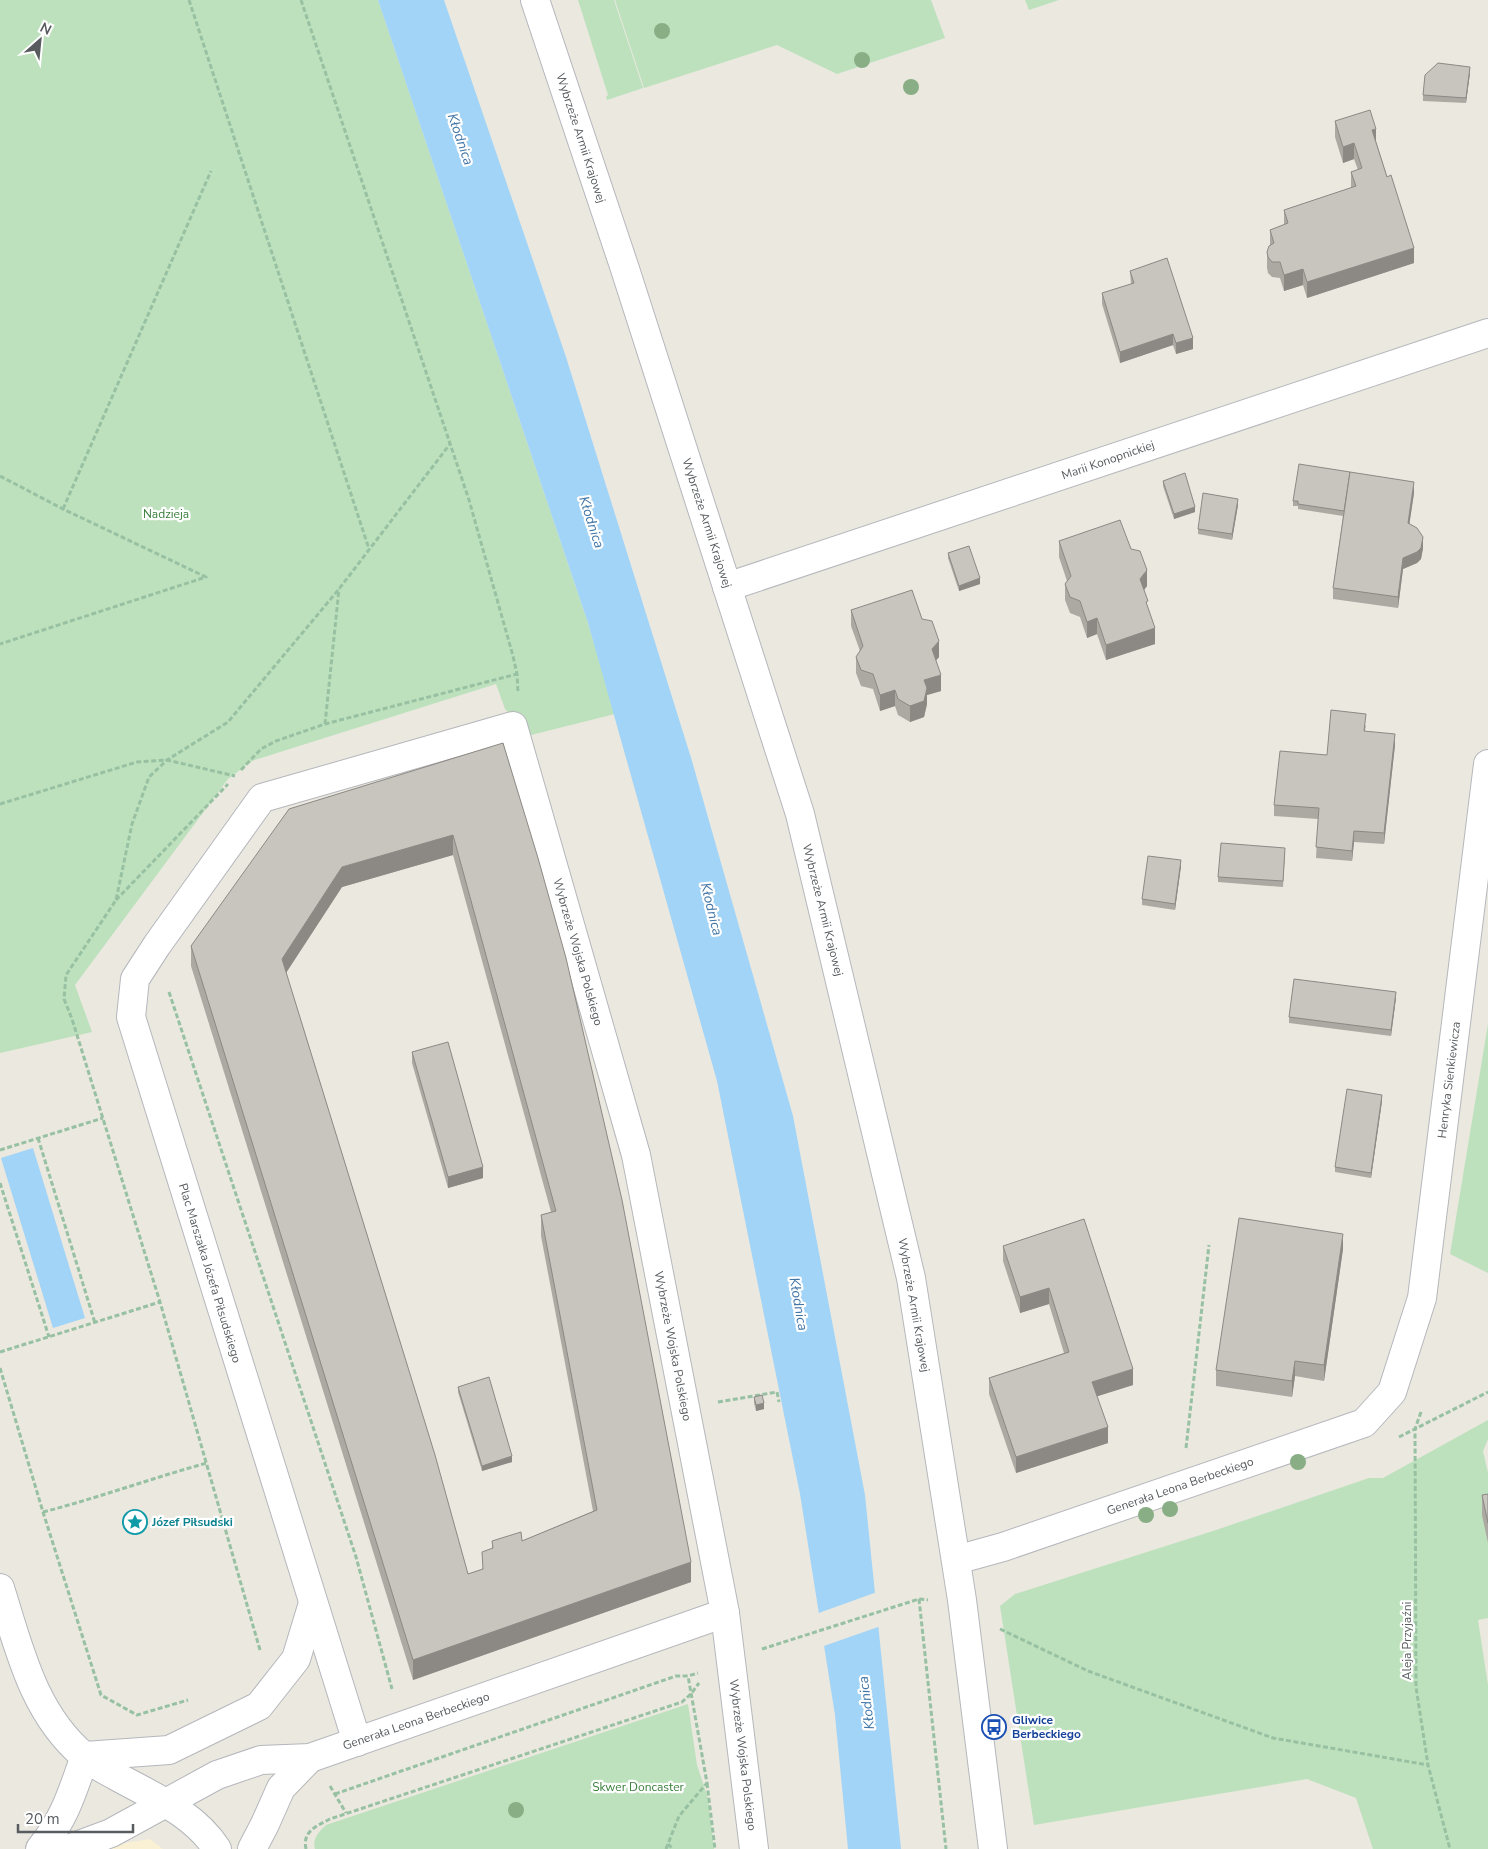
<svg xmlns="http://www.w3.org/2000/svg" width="1488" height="1849" font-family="'Nunito Sans',sans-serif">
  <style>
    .commercial { fill: #faf1d4 }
    .green { fill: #bee1bd }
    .water { fill: #a2d4f8 }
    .pier { fill: #eae8df }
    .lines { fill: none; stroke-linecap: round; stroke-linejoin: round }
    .street-casing { stroke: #b5b7bc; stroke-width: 30 }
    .secondary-casing { stroke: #b3b7bb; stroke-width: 30 }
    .path { stroke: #97c1a2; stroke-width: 3; stroke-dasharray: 5 2.5; stroke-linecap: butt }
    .street { stroke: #fff; stroke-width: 28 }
    .secondary { stroke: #fff; stroke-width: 28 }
    .tree { fill: #89ae85 }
    .wall { fill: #aca9a3; fill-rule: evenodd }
    .shaded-wall { fill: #8c8985 }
    .building { fill: #c8c4be; stroke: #8c8985; fill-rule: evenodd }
    .labels { text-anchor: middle; stroke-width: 4.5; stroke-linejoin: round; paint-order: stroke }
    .street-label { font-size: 12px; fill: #585c5f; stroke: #fff }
    .park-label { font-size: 12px; fill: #397e3b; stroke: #fff }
    .culture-label { font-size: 12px; font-weight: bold; fill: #0d838f; stroke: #fff; text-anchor: start }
    .transit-label { font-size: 12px; font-weight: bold; fill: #164399; stroke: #fff; text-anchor: start }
    .water-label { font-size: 14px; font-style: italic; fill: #4276a7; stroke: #fff }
  </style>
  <rect width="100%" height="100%" fill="#eae8df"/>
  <path class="commercial" d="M 150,1839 L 163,1849 L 87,1849 Z"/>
  <g class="green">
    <path d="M 0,0 L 378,0 L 588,623 L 615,714 L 531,735 L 505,709 L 496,684 L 252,761 L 228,779 L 75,985 L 92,1032 L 0,1053 Z"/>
    <path d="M 578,0 L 614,0 L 643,88 L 607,100 L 606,97 L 608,95 Z"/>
    <path d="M 615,0 L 931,0 L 945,38 L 837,74 L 777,45 L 644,88 Z"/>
    <path d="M 1025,0 L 1059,0 L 1029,10 Z"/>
    <path d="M 1488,1024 L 1488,1273 L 1450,1254 Z"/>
    <path d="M 1488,1420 L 1488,1439 L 1483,1451 L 1488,1473 L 1488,1618 L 1478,1620 L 1488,1685 L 1488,1849 L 1373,1849 L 1356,1798 L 1307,1779 L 1034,1825 L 1000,1606 L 1015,1594 L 1216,1530 L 1369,1478 L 1383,1478 Z"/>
    <path d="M 688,1704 L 697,1765 L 708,1798 L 714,1849 L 315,1849 C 312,1838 319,1832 326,1825 Z"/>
  </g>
  <g class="water">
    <path d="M 378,0 L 444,0 L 566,357 L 692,761 L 793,1116 L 865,1495 L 901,1849 L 848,1849 L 835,1715 L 800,1494 L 717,1081 L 588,623 Z"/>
    <path d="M 33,1148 L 85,1318 L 53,1328 L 1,1158 Z"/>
  </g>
  <path class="pier" d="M 877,1592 L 881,1626 L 821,1647 L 816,1614 Z"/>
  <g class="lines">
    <defs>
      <g id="street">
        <path d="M 535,0 L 625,269 L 800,814 L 911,1278 L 962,1600 L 993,1849"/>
        <path d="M 727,587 L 1488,333"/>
        <path d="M 956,1560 L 1003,1547 L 1364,1423 L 1392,1392 L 1422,1298 L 1488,764"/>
        <path d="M 357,1742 L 131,1017 L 135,979 L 157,945 L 262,798 L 513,726 L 636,1155 L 725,1613 L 754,1849"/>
        <path d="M 40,1849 C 65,1818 72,1793 85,1756 L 169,1750 L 259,1706 L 296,1659 L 313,1603"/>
        <path d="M 68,1849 L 111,1833 L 217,1775 L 261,1760 L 310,1758 L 725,1613"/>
        <path d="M 252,1849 L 265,1824 L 281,1788 L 310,1758"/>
      </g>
      <path id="secondary" d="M 0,1588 C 19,1648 33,1713 84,1756 C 93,1764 105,1770 116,1776 C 152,1796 194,1813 217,1849"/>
    </defs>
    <use href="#street" class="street-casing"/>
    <use href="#secondary" class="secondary-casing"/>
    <g class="path">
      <path d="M 189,0 L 369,549"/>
      <path d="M 301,0 L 469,500 L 513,656 L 517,674 L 518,693"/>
      <path d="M 0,476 L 63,509 L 206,577 L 0,644"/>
      <path d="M 63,509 L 211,171"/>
      <path d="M 325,724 L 339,589"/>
      <path d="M 241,770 L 261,749 L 276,741 L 325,724 L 517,674"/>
      <path d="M 0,804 L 137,762 L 167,760 L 235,776"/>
      <path d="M 116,900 L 228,784"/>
      <path d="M 169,992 L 356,1557 L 392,1689"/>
      <path d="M 38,1138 L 95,1323"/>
      <path d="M 0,1150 L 103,1118"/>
      <path d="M 0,1183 L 49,1337"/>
      <path d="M 0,1352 L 160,1302"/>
      <path d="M 0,1368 L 43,1512 L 101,1695 L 137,1715 L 188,1700"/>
      <path d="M 718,1402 L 777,1392 L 779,1402"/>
      <path d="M 1421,1412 L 1415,1429 L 1416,1687 L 1428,1765 L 1450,1849"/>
      <path d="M 1399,1437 L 1488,1392"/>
      <path d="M 1186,1448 L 1209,1245"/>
      <path d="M 43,1512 C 98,1498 152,1478 207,1463"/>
      <path d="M 919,1599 L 946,1849"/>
      <path d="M 1000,1629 L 1088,1671 L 1273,1738 L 1428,1765"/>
      <path d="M 762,1649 L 919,1599 L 928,1600"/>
      <path d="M 260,1650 L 160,1302 L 72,1019 L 64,999 L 66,975 L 116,900 L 132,824 L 149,777 L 167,760 L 228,722 L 339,589 L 450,444"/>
      <path d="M 707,1783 L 715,1849"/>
      <path d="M 330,1786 L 346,1813"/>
      <path d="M 335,1794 L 676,1676 L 688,1676 L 698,1673"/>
      <path d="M 668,1844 L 673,1849"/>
      <path d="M 306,1849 C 302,1831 317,1826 330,1819 L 682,1702 L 691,1694 L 699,1683"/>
      <path d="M 666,1849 L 679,1816 L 707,1783 L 688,1676"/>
    </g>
    <use href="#street" class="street"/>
    <use href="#secondary" class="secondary"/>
  </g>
  <g class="tree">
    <circle cx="662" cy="31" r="8"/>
    <circle cx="862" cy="60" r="8"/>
    <circle cx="911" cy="87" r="8"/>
    <circle cx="1298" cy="1462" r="8"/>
    <circle cx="1170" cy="1509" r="8"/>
    <circle cx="1146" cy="1515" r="8"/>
    <circle cx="516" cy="1810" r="8"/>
  </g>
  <g class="wall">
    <path d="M 1470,73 L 1466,103 L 1423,101 L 1423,95 Z"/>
    <path d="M 1335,121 L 1376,141 L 1414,263 L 1307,298 L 1303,285 L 1284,291 L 1280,278 L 1272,277 L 1268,273 L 1267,268 L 1267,252 L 1270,246 L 1270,230 L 1284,225 L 1284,210 L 1351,188 L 1351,172 L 1358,170 L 1354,159 L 1343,163 L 1335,137 Z"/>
    <path d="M 1130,271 L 1193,349 L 1176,354 L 1173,345 L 1120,363 L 1102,304 L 1102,293 L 1131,284 Z"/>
    <path d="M 1163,481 L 1195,512 L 1174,519 L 1163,486 Z"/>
    <path d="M 1414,493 L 1409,524 L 1423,548 L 1421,559 L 1417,563 L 1403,569 L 1398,608 L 1333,599 L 1333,588 L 1343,516 L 1298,509 L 1298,506 L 1293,506 L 1293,501 Z"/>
    <path d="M 1238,505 L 1232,540 L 1198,534 L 1198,529 Z"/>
    <path d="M 1059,541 L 1131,549 L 1147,586 L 1144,590 L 1155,644 L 1106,660 L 1097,634 L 1087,638 L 1080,617 L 1070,613 L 1065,600 L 1065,584 L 1067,581 L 1059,557 Z"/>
    <path d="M 948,553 L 980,584 L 959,591 L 948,558 Z"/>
    <path d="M 851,610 L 922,619 L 939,657 L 936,660 L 941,691 L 927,695 L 927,704 L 924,717 L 910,722 L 898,715 L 895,706 L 880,711 L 873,689 L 861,686 L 856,673 L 856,657 L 860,651 L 851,626 Z"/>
    <path d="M 1366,725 L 1365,731 L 1395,745 L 1384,844 L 1354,842 L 1352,861 L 1316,858 L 1318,819 L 1274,816 L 1274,805 L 1327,755 Z"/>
    <path d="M 503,743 L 691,1582 L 413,1680 L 191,966 L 191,946 ZM 453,855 L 551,1212 L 541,1215 L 541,1236 L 593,1511 L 522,1541 L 492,1541 L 492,1549 L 482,1569 L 468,1574 L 286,973 L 342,887 Z"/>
    <path d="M 1285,853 L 1283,887 L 1218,882 L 1218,877 Z"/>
    <path d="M 1181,866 L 1175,910 L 1142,905 L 1142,899 Z"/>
    <path d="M 1396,998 L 1391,1036 L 1289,1023 L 1289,1017 Z"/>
    <path d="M 412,1052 L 483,1178 L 448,1188 L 412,1063 Z"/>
    <path d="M 1382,1101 L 1371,1178 L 1335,1172 L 1335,1167 Z"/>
    <path d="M 1084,1219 L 1133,1385 L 1097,1396 L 1108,1443 L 1016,1473 L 989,1394 L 989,1378 L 1064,1353 L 1049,1304 L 1020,1313 L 1003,1261 L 1003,1246 Z"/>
    <path d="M 1343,1249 L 1324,1381 L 1295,1376 L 1292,1397 L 1216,1386 L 1216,1370 Z"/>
    <path d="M 458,1387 L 512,1462 L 482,1471 L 458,1392 Z"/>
    <path d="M 754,1397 L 764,1409 L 756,1411 L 754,1403 Z"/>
    <path d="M 1488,1494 L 1488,1543 L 1482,1515 L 1482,1495 Z"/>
  </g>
  <g class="shaded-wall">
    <path d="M 1470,67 L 1470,73 L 1466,103 L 1466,98 Z"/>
    <path d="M 1376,129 L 1376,145 L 1372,130 Z"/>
    <path d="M 1354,143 L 1354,159 L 1343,163 L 1343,147 Z"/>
    <path d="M 1414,248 L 1414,263 L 1307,298 L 1307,282 Z"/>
    <path d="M 1303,269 L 1303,285 L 1284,291 L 1284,275 Z"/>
    <path d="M 1173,334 L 1173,345 L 1120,363 L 1120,352 Z"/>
    <path d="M 1193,338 L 1193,349 L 1176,354 L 1176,343 Z"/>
    <path d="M 1414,482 L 1414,493 L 1408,534 L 1408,523 Z"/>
    <path d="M 1238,499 L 1238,505 L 1232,540 L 1232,534 Z"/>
    <path d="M 1195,507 L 1195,512 L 1174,519 L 1174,514 Z"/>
    <path d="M 1423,537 L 1423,548 L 1421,559 L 1417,563 L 1403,569 L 1398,608 L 1398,597 L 1403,558 Z"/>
    <path d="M 1147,570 L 1147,586 L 1140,595 L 1140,579 Z"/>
    <path d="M 980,578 L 980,584 L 959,591 L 959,586 Z"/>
    <path d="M 1097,618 L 1097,634 L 1087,638 L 1087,622 Z"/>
    <path d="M 1155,628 L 1155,644 L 1106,660 L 1106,645 Z"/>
    <path d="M 939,641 L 939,657 L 932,665 L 932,649 Z"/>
    <path d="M 941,675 L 941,691 L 927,695 L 927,704 L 924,717 L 910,722 L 910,706 L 924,680 Z"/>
    <path d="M 895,690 L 895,706 L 880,711 L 880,695 Z"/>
    <path d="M 1395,734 L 1395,745 L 1384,844 L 1384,833 Z"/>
    <path d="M 1354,831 L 1354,842 L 1352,861 L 1352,851 Z"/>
    <path d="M 453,835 L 453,855 L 342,887 L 282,979 L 282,959 L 342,867 Z"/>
    <path d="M 1181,860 L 1181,866 L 1175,910 L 1175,904 Z"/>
    <path d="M 1396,992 L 1396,998 L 1391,1036 L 1391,1030 Z"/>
    <path d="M 1382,1095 L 1382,1101 L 1371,1178 L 1371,1173 Z"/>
    <path d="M 483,1167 L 483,1178 L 448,1188 L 448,1177 Z"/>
    <path d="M 1343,1234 L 1343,1249 L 1324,1381 L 1324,1365 Z"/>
    <path d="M 1049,1288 L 1049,1304 L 1020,1313 L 1020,1297 Z"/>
    <path d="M 1295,1361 L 1295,1376 L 1292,1397 L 1292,1381 Z"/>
    <path d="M 1133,1369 L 1133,1385 L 1092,1398 L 1092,1382 Z"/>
    <path d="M 764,1403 L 764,1409 L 756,1411 L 756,1405 Z"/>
    <path d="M 1108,1427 L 1108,1443 L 1016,1473 L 1016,1457 Z"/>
    <path d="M 512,1456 L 512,1462 L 482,1471 L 482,1466 Z"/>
    <path d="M 691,1562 L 691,1582 L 413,1680 L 413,1660 Z"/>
  </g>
  <g class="building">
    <path d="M 1438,63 L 1470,67 L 1466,98 L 1423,95 L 1425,75 Z"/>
    <path d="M 1370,110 L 1376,129 L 1372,130 L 1387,177 L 1391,175 L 1414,248 L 1307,282 L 1303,269 L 1284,275 L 1280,262 L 1272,262 L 1268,257 L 1267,252 L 1269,246 L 1274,243 L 1270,230 L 1288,223 L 1284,210 L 1356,186 L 1351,172 L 1362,168 L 1354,143 L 1343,147 L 1335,121 Z"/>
    <path d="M 1167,258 L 1193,338 L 1176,343 L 1173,334 L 1120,352 L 1102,293 L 1134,283 L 1130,271 Z"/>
    <path d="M 1299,464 L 1350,472 L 1344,511 L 1298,504 L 1298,501 L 1293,501 Z"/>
    <path d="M 1350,472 L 1414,482 L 1408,523 L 1417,528 L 1423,537 L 1421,548 L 1417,552 L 1403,558 L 1398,597 L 1333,588 Z"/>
    <path d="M 1185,473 L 1195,507 L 1174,514 L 1163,481 Z"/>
    <path d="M 1203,493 L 1238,499 L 1232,534 L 1198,529 Z"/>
    <path d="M 1120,520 L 1131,549 L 1140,551 L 1147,570 L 1140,579 L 1148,601 L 1146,602 L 1155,628 L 1106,645 L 1097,618 L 1087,622 L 1080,601 L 1070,597 L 1065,584 L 1071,576 L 1059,541 Z"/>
    <path d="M 969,546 L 980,578 L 959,586 L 948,553 Z"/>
    <path d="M 912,590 L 922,619 L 932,621 L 939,641 L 932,649 L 941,675 L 924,680 L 927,688 L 924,701 L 910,706 L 898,699 L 895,690 L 880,695 L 873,674 L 861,670 L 856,657 L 863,646 L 851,610 Z"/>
    <path d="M 1331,710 L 1366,714 L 1364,731 L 1395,734 L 1384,833 L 1354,831 L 1352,851 L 1316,847 L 1319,808 L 1274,805 L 1280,751 L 1327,755 Z"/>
    <path d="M 503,743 L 538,858 L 566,958 L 622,1200 L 691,1562 L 413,1660 L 191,946 L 289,809 ZM 453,835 L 556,1211 L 541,1215 L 597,1510 L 522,1541 L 521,1532 L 492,1541 L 493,1548 L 482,1552 L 483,1569 L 468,1574 L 435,1455 L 282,959 L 342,867 Z"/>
    <path d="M 1221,843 L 1285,848 L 1283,881 L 1218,877 Z"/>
    <path d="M 1148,856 L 1181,860 L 1175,904 L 1142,899 Z"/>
    <path d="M 1294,979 L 1396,992 L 1391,1030 L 1289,1017 Z"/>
    <path d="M 448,1042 L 483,1167 L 448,1177 L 412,1052 Z"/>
    <path d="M 1347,1089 L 1382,1095 L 1371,1173 L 1335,1167 Z"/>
    <path d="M 1239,1218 L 1343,1234 L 1324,1365 L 1295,1361 L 1292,1381 L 1216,1370 Z"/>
    <path d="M 1084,1219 L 1133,1369 L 1092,1382 L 1108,1427 L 1016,1457 L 989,1378 L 1069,1352 L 1049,1288 L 1020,1297 L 1003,1246 Z"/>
    <path d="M 489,1377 L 512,1456 L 482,1466 L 458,1387 Z"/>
    <path d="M 762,1395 L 764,1403 L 756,1405 L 754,1397 Z"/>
    <path d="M 1488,1494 L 1488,1523 L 1482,1495 Z"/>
  </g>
  <defs>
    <symbol id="sight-ring" viewBox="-11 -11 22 22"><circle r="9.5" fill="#fff" stroke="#0f9aa8" stroke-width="1.5"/><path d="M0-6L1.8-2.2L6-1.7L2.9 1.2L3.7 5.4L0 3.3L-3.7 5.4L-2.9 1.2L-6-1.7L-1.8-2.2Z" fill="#0f9aa8"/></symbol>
    <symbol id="bus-ring" viewBox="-11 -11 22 22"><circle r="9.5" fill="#fff" stroke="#1a4fb4" stroke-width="1.5"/><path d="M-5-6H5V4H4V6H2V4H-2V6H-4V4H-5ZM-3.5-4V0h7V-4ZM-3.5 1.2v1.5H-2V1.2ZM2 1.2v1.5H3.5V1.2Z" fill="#1a4fb4"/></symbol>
  </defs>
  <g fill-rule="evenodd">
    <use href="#sight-ring" x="121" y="1508" width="28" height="28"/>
    <use href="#bus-ring" x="980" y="1713" width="28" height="28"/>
  </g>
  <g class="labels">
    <g class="street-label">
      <text transform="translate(581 138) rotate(72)" y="4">Wybrzeże Armii Krajowej</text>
      <text transform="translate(1108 460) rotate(-19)" y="4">Marii Konopnickiej</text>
      <text transform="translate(707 523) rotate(72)" y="4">Wybrzeże Armii Krajowej</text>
      <text transform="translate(823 910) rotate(76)" y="4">Wybrzeże Armii Krajowej</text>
      <text transform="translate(578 952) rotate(74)" y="4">Wybrzeże Wojska Polskiego</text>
      <text transform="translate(1449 1080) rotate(-83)" y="4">Henryka Sienkiewicza</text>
      <text transform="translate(210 1273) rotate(73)" y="4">Plac Marszałka Józefa Piłsudskiego</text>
      <text transform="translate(914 1305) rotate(80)" y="4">Wybrzeże Armii Krajowej</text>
      <text transform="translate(673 1346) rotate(79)" y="4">Wybrzeże Wojska Polskiego</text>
      <text transform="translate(1180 1486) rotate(-19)" y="4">Generała Leona Berbeckiego</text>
      <text transform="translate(1407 1641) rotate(-90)" y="4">Aleja Przyjaźni</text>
      <text transform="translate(416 1721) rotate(-19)" y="4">Generała Leona Berbeckiego</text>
      <text transform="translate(743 1755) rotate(83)" y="4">Wybrzeże Wojska Polskiego</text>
    </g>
    <g class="park-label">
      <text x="166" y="518">Nadzieja</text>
      <text x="638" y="1791">Skwer Doncaster</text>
    </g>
    <g class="culture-label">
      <text x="152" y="1526">Józef Piłsudski</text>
    </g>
    <g class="transit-label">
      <text x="1012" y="1724">Gliwice<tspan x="1012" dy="14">Berbeckiego</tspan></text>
    </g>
    <g class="water-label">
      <text transform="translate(461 139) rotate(71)" y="5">Kłodnica</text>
      <text transform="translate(592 522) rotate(72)" y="5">Kłodnica</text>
      <text transform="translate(712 909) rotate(76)" y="5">Kłodnica</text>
      <text transform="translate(799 1304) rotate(80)" y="5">Kłodnica</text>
      <text transform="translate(866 1703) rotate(-97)" y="5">Kłodnica</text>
    </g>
  </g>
  <g transform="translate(40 40) rotate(27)" stroke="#ffffff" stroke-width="4" paint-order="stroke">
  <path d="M0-4L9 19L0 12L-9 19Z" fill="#585c5f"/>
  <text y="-8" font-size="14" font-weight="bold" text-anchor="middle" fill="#585c5f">N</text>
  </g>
  <path d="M18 1824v8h115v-8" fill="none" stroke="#585c5f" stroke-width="2.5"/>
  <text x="25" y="1824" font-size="15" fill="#585c5f" stroke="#ffffff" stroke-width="4" paint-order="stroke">20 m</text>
</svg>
